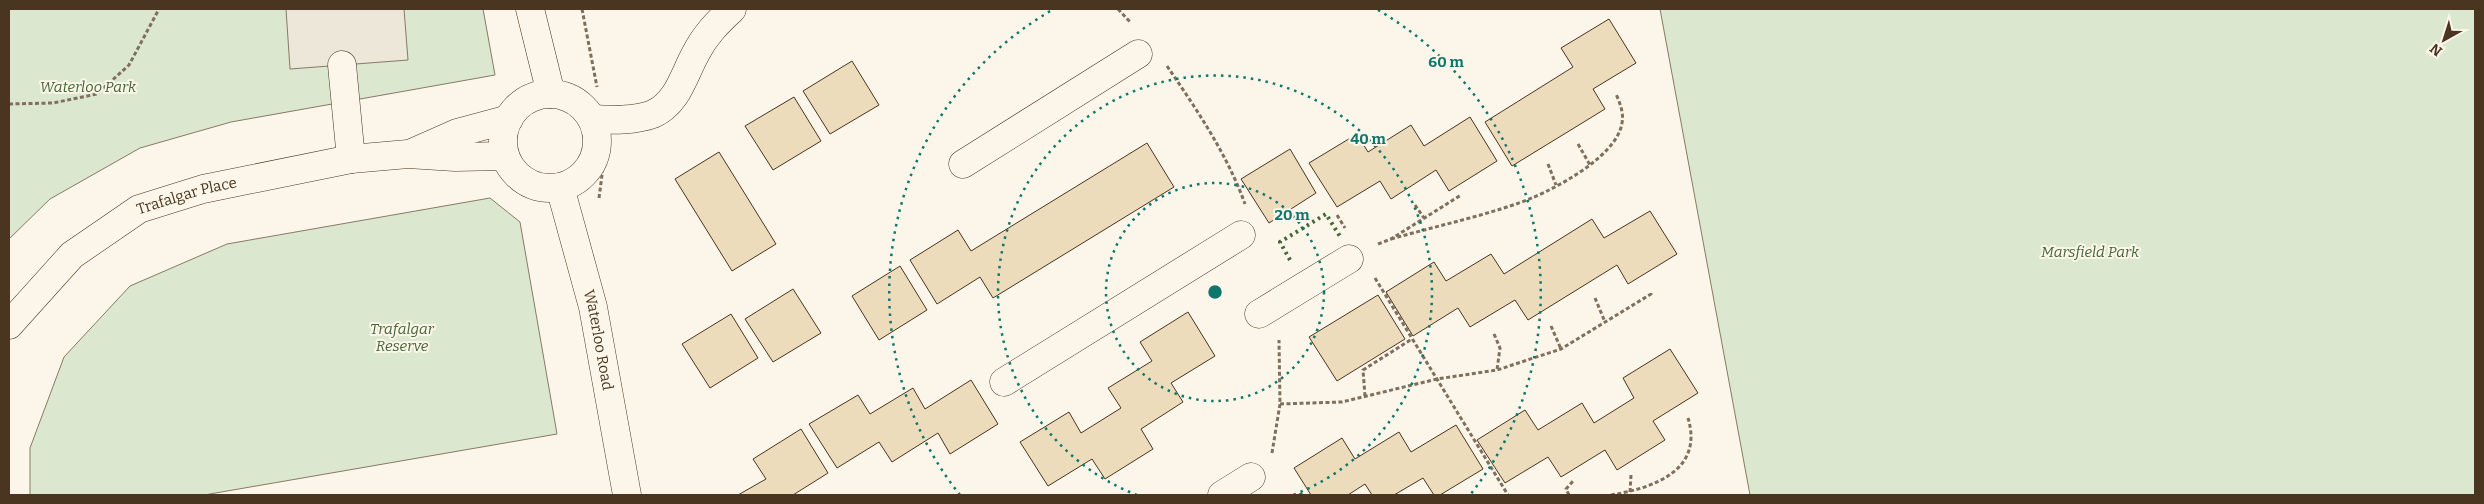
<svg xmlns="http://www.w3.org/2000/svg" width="2484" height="504" font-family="Bitter,serif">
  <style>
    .green { fill: #dce7d0; stroke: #887966 }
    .parking { fill: #ede7d9; stroke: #887966 }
    .building { fill: #ecdcbc; stroke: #4a3520 }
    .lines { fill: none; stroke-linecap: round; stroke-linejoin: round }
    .minor-casing { stroke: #4a3520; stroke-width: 29 }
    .path { stroke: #7f6f5c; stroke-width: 3; stroke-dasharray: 4 2.5; stroke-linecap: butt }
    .minor { stroke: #fbf6e9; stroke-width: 28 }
    .hedge { stroke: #436837; stroke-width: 4; stroke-dasharray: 2.5 4; stroke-linecap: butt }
    .ring { fill: none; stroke: #0f766e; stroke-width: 2.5; stroke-dasharray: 2.5 5 }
    .labels { text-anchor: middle; stroke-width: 4; stroke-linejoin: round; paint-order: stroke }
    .park-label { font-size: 15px; font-style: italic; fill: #436837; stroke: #fbf6e9 }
    .street-label { font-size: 15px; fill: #4a3520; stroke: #fbf6e9 }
    .centre { fill: #0f766e; stroke: #fbf6e9; stroke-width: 2.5 }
    .ring-label { font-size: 15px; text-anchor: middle; font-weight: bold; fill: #0f766e; stroke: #fbf6e9; stroke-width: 4; stroke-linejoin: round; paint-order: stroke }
  </style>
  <rect width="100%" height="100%" fill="#fbf6e9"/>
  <g class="green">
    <path d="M 9,9 L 483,9 L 495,75 L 231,122 L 140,148 L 50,199 L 9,239 Z"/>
    <path d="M 1660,9 L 2475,9 L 2475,495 L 1750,495 Z"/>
    <path d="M 490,198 L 520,222 L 557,434 L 204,495 L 30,495 L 30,448 L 64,357 L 130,286 L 227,244 Z"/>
  </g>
  <path class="parking" d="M 286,9 L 404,9 L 408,60 L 290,69 Z"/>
  <g class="building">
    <path d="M 1609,19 L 1636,63 L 1593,89 L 1605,109 L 1512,166 L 1485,122 L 1573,67 L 1561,48 Z"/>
    <path d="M 852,61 L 879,105 L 830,134 L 803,91 Z"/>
    <path d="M 794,97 L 821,141 L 773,170 L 745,126 Z"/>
    <path d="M 1470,117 L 1497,161 L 1449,191 L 1436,170 L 1391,199 L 1380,181 L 1337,207 L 1309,163 L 1357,134 L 1368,152 L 1411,125 L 1424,146 Z"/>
    <path d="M 1147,143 L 1174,187 L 993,298 L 980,277 L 937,304 L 910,260 L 958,230 L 971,251 Z"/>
    <path d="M 1290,149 L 1316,193 L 1269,223 L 1241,179 Z"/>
    <path d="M 719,152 L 776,244 L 732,271 L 675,179 Z"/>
    <path d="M 1650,211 L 1677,254 L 1628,284 L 1617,265 L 1528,320 L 1515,300 L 1470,327 L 1458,308 L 1413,336 L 1386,292 L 1434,262 L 1446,281 L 1491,254 L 1504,274 L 1592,219 L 1604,238 Z"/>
    <path d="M 900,266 L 927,310 L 879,340 L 852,296 Z"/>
    <path d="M 793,289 L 821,333 L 773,362 L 745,319 Z"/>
    <path d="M 1378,295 L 1405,339 L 1337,381 L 1309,337 Z"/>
    <path d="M 1188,312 L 1215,356 L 1171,383 L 1183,402 L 1141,429 L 1153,449 L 1105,479 L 1092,459 L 1048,486 L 1020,442 L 1069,412 L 1081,433 L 1121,408 L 1108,388 L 1152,361 L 1140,342 Z"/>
    <path d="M 731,314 L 758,358 L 710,388 L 682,344 Z"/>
    <path d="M 1670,349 L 1698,393 L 1653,421 L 1665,440 L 1617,470 L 1605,450 L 1561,477 L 1548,457 L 1505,483 L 1477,440 L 1525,410 L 1538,430 L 1582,403 L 1594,423 L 1634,398 L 1623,378 Z"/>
    <path d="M 971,380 L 998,424 L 950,454 L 938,433 L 892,462 L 879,442 L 837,468 L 809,424 L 858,395 L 870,414 L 913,388 L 925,409 Z"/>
    <path d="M 1456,425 L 1483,469 L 1440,495 L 1434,495 L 1423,478 L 1394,495 L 1372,495 L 1365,484 L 1348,495 L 1311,495 L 1294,468 L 1342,438 L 1355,459 L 1399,432 L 1411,452 Z"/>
    <path d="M 801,429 L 828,473 L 793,495 L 738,495 L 766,479 L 753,459 Z"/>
  </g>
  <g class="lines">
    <defs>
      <g id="minor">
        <path d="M 530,9 L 551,94"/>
        <path d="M 342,65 L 351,159"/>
        <circle cx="550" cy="141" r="47"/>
        <path d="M 592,119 C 611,120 635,121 653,114 C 678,103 684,74 696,53 C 705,35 718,22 732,9"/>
        <path d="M 414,152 L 457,133 L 509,119"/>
        <path d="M 963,164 L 1138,54"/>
        <path id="s1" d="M 560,187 L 593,307 L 627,495"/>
        <path d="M 1259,314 L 1349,259"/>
        <path id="s2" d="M 9,325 L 72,255 L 139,209 L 203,189 L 351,159 L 408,154 L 455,157 L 505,156"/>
        <path d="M 1004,382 L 1241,235"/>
        <path d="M 1222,495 L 1251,477"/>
      </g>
    </defs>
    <use href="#minor" class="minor-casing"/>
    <g class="path">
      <path d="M 582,9 L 597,87"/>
      <path d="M 1118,9 L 1131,23"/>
      <path d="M 1167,66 C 1197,110 1227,154 1245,204"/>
      <path d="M 9,104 L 53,103 L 97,94 L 129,65 L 159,9"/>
      <path d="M 1578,144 L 1590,165"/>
      <path d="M 1548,164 L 1556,185"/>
      <path d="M 599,198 L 605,152"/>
      <path d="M 1415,205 L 1424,218"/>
      <path d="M 1337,215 L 1345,228"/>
      <path d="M 1391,239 C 1433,227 1475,218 1516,204 C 1547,194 1617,158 1622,123 C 1624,113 1620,103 1616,94"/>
      <path d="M 1378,244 L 1391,239 L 1461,195"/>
      <path d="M 1375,278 L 1508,495"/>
      <path d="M 1595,298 L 1605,322"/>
      <path d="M 1551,326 L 1561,349"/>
      <path d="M 1494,334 L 1500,348 L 1497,370"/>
      <path d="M 1365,396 L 1363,370 L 1412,339"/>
      <path d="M 1280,404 L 1342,402 L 1437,379 L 1497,370 L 1561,349 L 1651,294 L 1650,292"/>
      <path d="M 1272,453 L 1280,404 L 1279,340"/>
      <path d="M 1630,492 L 1631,475"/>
      <path d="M 1569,495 L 1566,489 L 1574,480"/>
      <path d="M 1611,495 C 1653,488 1704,471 1688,418"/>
    </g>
    <use href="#minor" class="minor"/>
    <g class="hedge">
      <path d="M 1290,260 L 1280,242 L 1326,214 L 1341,238"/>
      <path d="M 1300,493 L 1301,495"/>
    </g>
  </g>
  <g class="ring">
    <circle cx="1215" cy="292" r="109"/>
    <path d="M1137 495A217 217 0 1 1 1293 495"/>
    <path d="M960 495A326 326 0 0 1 1052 10M1378 10A326 326 0 0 1 1470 495"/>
  </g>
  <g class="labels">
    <g class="park-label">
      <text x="88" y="92">Waterloo Park</text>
      <text x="2090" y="257">Marsfield Park</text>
      <text x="402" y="334">Trafalgar<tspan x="402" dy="17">Reserve</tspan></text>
    </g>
    <g class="street-label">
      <text dy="5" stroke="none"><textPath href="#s2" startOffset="225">Trafalgar Place</textPath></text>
      <text dy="5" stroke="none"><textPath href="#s1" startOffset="158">Waterloo Road</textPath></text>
    </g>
  </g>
  <circle cx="1215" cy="292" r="8" class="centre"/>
  <g class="ring-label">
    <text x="1446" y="67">60 m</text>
    <text x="1368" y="144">40 m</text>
    <text x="1292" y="220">20 m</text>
  </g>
  <rect width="2484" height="504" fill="none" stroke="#4a3520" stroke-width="20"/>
  <g transform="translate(2444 40) rotate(219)" stroke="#fbf6e9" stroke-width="4" paint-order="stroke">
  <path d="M0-4L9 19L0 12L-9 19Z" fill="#4a3520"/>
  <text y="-8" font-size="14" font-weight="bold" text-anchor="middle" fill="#4a3520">N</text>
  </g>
</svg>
